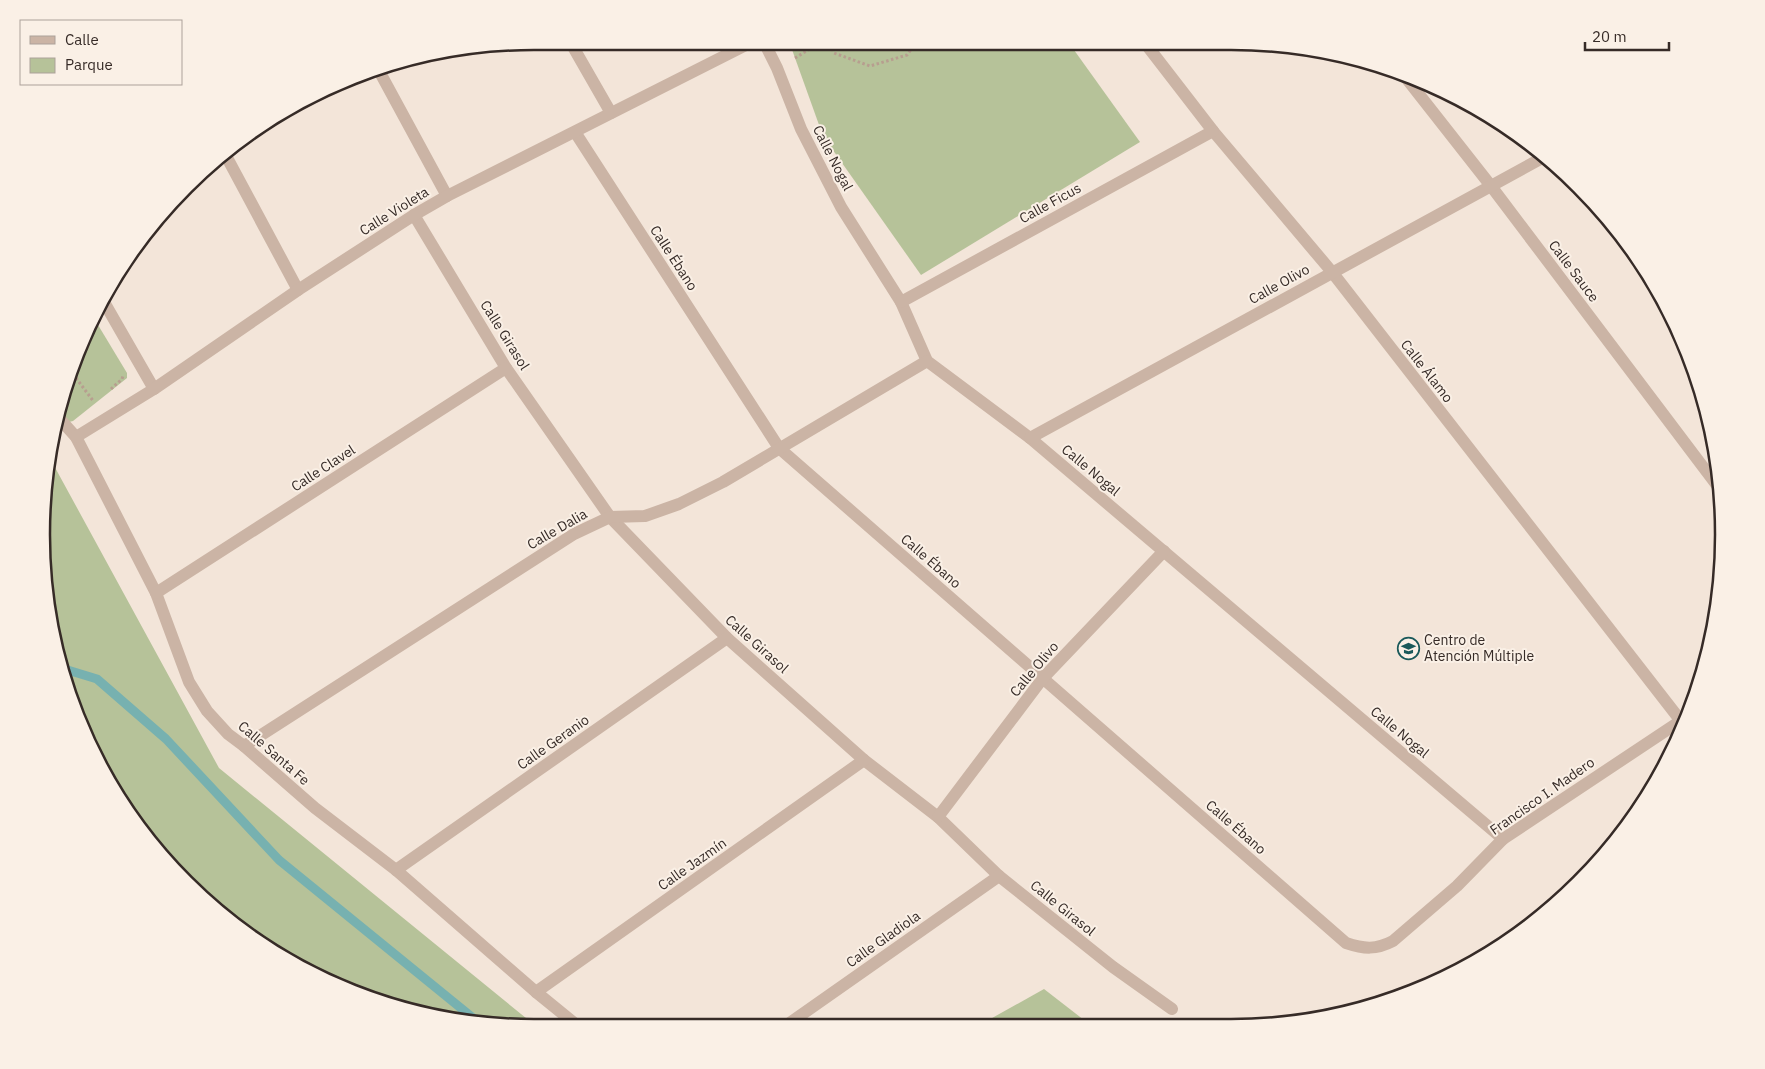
<svg xmlns="http://www.w3.org/2000/svg" width="1765" height="1069" font-family="'IBM Plex Sans',sans-serif">
  <style>
    .green { fill: #b6c299 }
    .lines { fill: none; stroke-linecap: round; stroke-linejoin: round }
    .stream { stroke: #77b1b0; stroke-width: 9 }
    .path { stroke: #b79e8f; stroke-width: 3; stroke-dasharray: 2.5 2.5; stroke-linecap: butt }
    .minor { stroke: #cbb4a5; stroke-width: 12 }
    .labels { text-anchor: middle; stroke-width: 4; stroke-linejoin: round; paint-order: stroke }
    .street-label { font-size: 14px; fill: #362b27; stroke: #faf0e6 }
    .poi-label { font-size: 14px; fill: #362b27; stroke: #faf0e6; text-anchor: start }
    .rim { fill: none; stroke: #362b27; stroke-width: 2.5 }
  </style>
  <rect width="100%" height="100%" fill="#f3e5d9"/>
  <g class="green">
    <path d="M 1069,43 L 1140,142 L 921,275 L 823,136 L 790,44 Z"/>
    <path d="M 95,320 L 127,373 L 127,378 L 73,421 L 69,422 L 58,415 L 67,376 Z"/>
    <path d="M 48,458 L 52,462 L 219,768 L 537,1027 L 502,1027 L 376,1001 L 260,944 L 186,883 L 143,835 L 92,753 L 68,693 L 51,630 L 41,535 L 46,470 Z"/>
    <path d="M 1044,989 L 1093,1027 L 976,1027 Z"/>
  </g>
  <g class="lines">
    <path class="stream" d="M 61,668 L 97,679 L 166,739 L 279,860 L 478,1022"/>
    <g class="path">
      <path d="M 830,44 L 834,53 L 870,66 L 907,55 L 915,44"/>
      <path d="M 795,58 L 818,44"/>
      <path d="M 70,370 L 94,402"/>
      <path d="M 111,389 L 122,379 L 123,376"/>
    </g>
    <g class="minor">
      <path d="M 1145,43 L 1213,131 L 1332,272 L 1681,721"/>
      <path d="M 765,44 L 777,68 L 801,129 L 841,207 L 901,302 L 927,361 L 1030,438 L 1503,839"/>
      <path d="M 572,45 L 611,113"/>
      <path d="M 377,67 L 447,196"/>
      <path d="M 1403,74 L 1491,186 L 1719,488"/>
      <path d="M 575,132 L 779,448 L 1346,943 C 1364,949 1376,950 1393,941 L 1457,886 L 1503,839 L 1688,716"/>
      <path d="M 224,152 L 298,290"/>
      <path d="M 414,215 L 506,368 L 610,517 L 727,638 L 864,760 L 938,817 L 999,876 L 1113,967 L 1172,1009"/>
      <path d="M 104,302 L 154,389"/>
      <path d="M 901,302 L 1213,131"/>
      <path d="M 58,417 L 76,437 L 156,593 L 189,682 L 207,711 L 228,734 L 244,746 L 315,808 L 396,870 L 536,992 L 579,1027"/>
      <path d="M 76,437 L 154,389 L 298,290 L 414,215 L 447,196 L 748,44"/>
      <path d="M 1030,438 L 1544,157"/>
      <path d="M 156,593 L 506,368"/>
      <path d="M 244,746 L 574,534 L 610,517 L 645,516 L 679,504 L 723,482 L 927,361"/>
      <path d="M 938,817 L 1043,678 L 1164,551"/>
      <path d="M 396,870 L 727,638"/>
      <path d="M 536,992 L 864,760"/>
      <path d="M 784,1027 L 999,876"/>
    </g>
  </g>
  <defs>
    <symbol id="school-ring" viewBox="-11 -11 22 22"><circle r="9.5" fill="#faf0e6" stroke="#1a595a" stroke-width="1.5"/><path d="M0-5L7-2L0 1L-7-2ZM-4 1L0 2.5L4 1V4Q0 6-4 4Z" fill="#1a595a"/></symbol>
  </defs>
  <g fill-rule="evenodd">
    <use href="#school-ring" x="1396" y="636" width="25" height="25"/>
  </g>
  <g class="labels">
    <g class="street-label">
      <text transform="translate(833 158) rotate(63)" y="5">Calle Nogal</text>
      <text transform="translate(1050 203) rotate(-29)" y="5">Calle Ficus</text>
      <text transform="translate(394 211) rotate(-32)" y="5">Calle Violeta</text>
      <text transform="translate(674 258) rotate(57)" y="5">Calle Ébano</text>
      <text transform="translate(1574 271) rotate(53)" y="5">Calle Sauce</text>
      <text transform="translate(1279 284) rotate(-29)" y="5">Calle Olivo</text>
      <text transform="translate(505 335) rotate(58)" y="5">Calle Girasol</text>
      <text transform="translate(1427 371) rotate(52)" y="5">Calle Álamo</text>
      <text transform="translate(323 468) rotate(-33)" y="5">Calle Clavel</text>
      <text transform="translate(1091 470) rotate(40)" y="5">Calle Nogal</text>
      <text transform="translate(557 529) rotate(-30)" y="5">Calle Dalia</text>
      <text transform="translate(931 561) rotate(41)" y="5">Calle Ébano</text>
      <text transform="translate(757 644) rotate(42)" y="5">Calle Girasol</text>
      <text transform="translate(1034 669) rotate(-50)" y="5">Calle Olivo</text>
      <text transform="translate(1400 732) rotate(40)" y="5">Calle Nogal</text>
      <text transform="translate(553 742) rotate(-35)" y="5">Calle Geranio</text>
      <text transform="translate(274 753) rotate(41)" y="5">Calle Santa Fe</text>
      <text transform="translate(1542 796) rotate(-35)" y="5">Francisco I. Madero</text>
      <text transform="translate(1236 827) rotate(41)" y="5">Calle Ébano</text>
      <text transform="translate(692 864) rotate(-35)" y="5">Calle Jazmín</text>
      <text transform="translate(1063 908) rotate(39)" y="5">Calle Girasol</text>
      <text transform="translate(883 939) rotate(-35)" y="5">Calle Gladiola</text>
    </g>
    <g class="poi-label">
      <text x="1424" y="645">Centro de<tspan x="1424" dy="16">Atención Múltiple</tspan></text>
    </g>
  </g>
  <path d="M0 0H1765V1069H0ZM534 50H1231A484 484 0 0 1 1715 534V535A484 484 0 0 1 1231 1019H534A484 484 0 0 1 50 535V534A484 484 0 0 1 534 50Z" fill="#faf0e6" fill-rule="evenodd"/>
  <path class="rim" d="M534 50H1231A484 484 0 0 1 1715 534V535A484 484 0 0 1 1231 1019H534A484 484 0 0 1 50 535V534A484 484 0 0 1 534 50Z"/>
  <rect x="20" y="20" width="162" height="65" fill="#faf0e6" stroke="#aca19a"/>
  <rect x="30" y="36" width="25" height="8" fill="#cbb4a5" stroke="#aca19a"/>
  <text x="65" y="45" font-size="15" fill="#362b27">Calle</text>
  <rect x="30" y="58" width="25" height="15" fill="#b6c299" stroke="#aca19a"/>
  <text x="65" y="70" font-size="15" fill="#362b27">Parque</text>
  <path d="M1585 42v8h84v-8" fill="none" stroke="#362b27" stroke-width="2.5"/>
  <text x="1592" y="42" font-size="15" fill="#362b27" stroke="#faf0e6" stroke-width="4" paint-order="stroke">20 m</text>
</svg>
